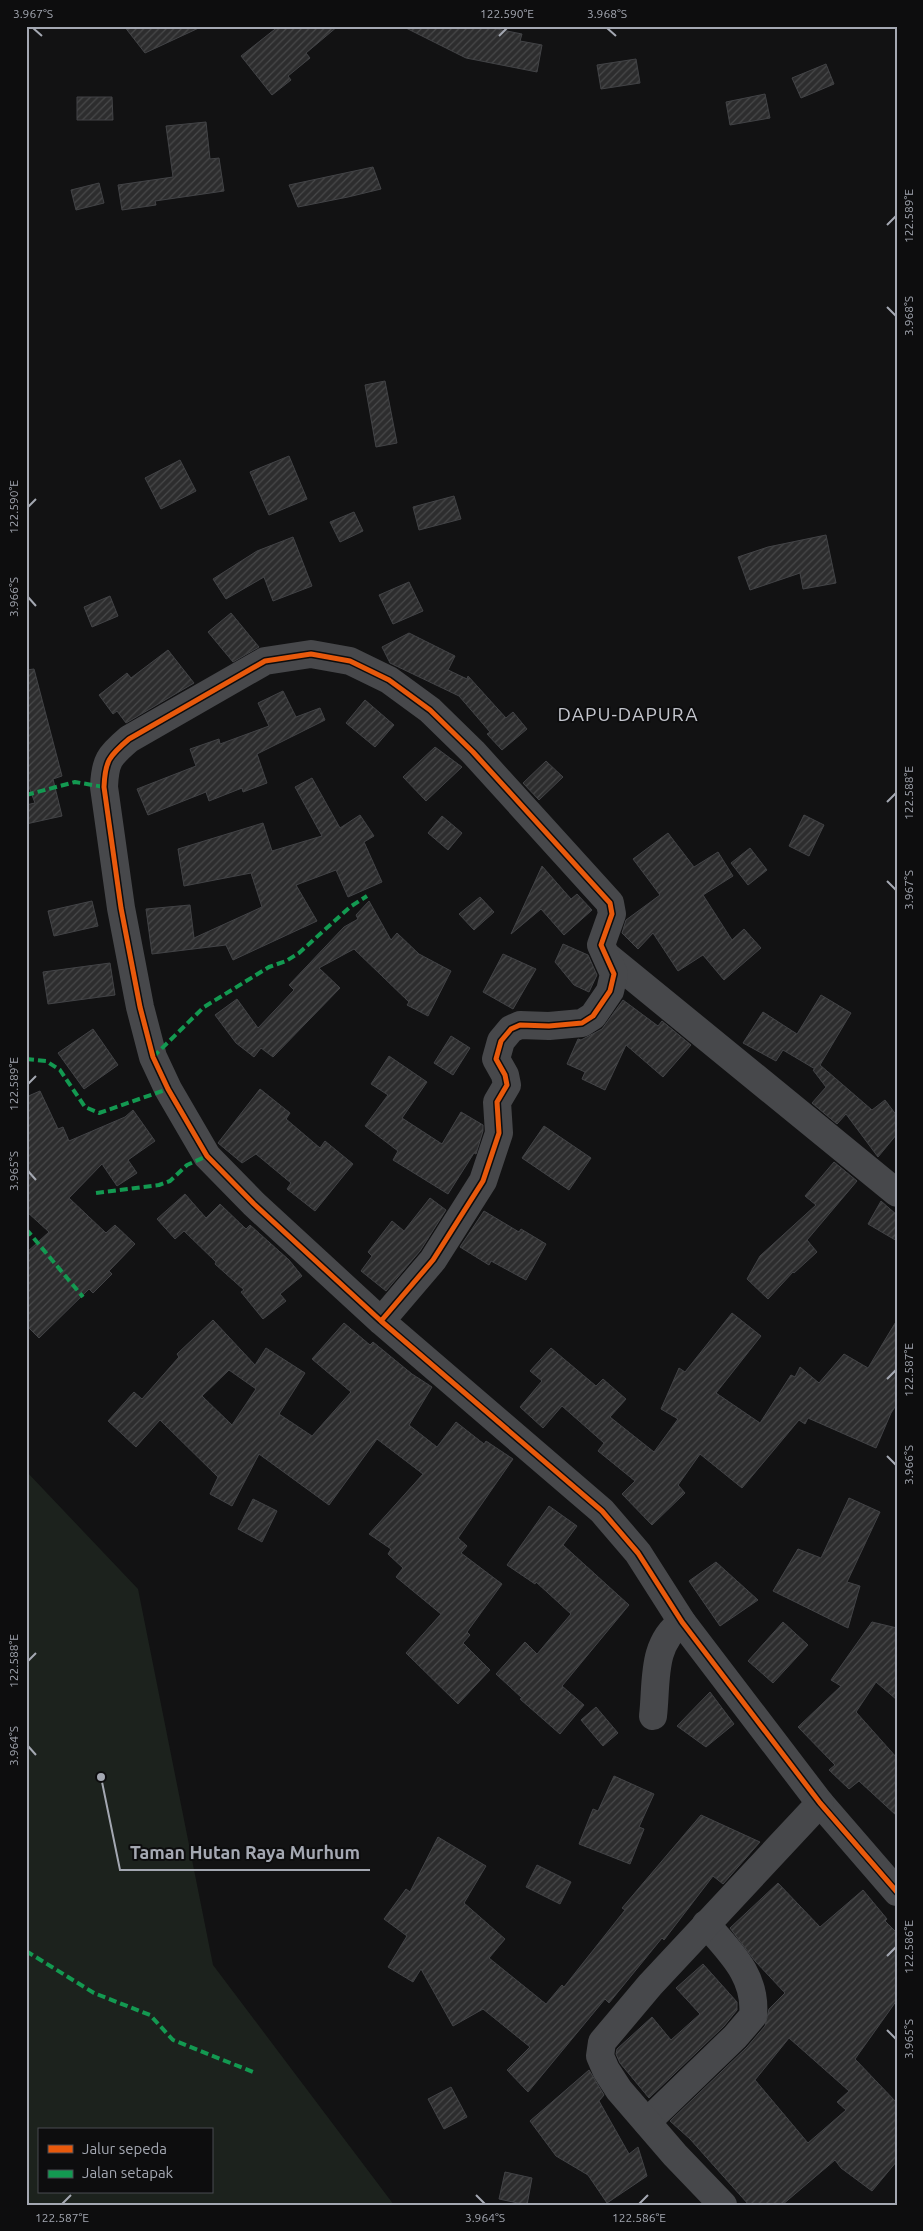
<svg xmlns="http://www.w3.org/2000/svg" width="923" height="2231" font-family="Ubuntu,sans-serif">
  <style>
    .green { fill: #1c221d; fill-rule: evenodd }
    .building { fill: url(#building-hatch); stroke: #424346; fill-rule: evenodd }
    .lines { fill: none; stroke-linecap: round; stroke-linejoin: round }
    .minor { stroke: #47484b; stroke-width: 28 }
    .quiet { stroke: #139951; stroke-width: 4; stroke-dasharray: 8 4; stroke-linecap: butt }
    .cycleway-casing { stroke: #0d0d0e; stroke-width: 8 }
    .cycleway { stroke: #e8590c; stroke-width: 5 }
    .ticks { fill: none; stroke: #a4a8b2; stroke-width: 2 }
    .labels { text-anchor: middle; stroke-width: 4; stroke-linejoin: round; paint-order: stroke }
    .quarter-label { font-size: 19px; letter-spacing: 1px; fill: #c5c7cf; stroke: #0d0d0e }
    .leader { fill: none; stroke: #a4a8b2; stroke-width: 2 }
    .callout-dot { fill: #a4a8b2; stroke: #0d0d0e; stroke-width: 2 }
    .callout-label { font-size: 18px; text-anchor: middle; font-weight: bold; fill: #a4a8b2; stroke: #0d0d0e; stroke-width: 4; stroke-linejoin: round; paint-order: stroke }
    .neatline { fill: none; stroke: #a4a8b2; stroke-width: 2 }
    .ticks-label { font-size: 12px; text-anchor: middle; fill: #a4a8b2 }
  </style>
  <defs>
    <pattern id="building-hatch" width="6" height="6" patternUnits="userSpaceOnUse" patternTransform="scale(1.25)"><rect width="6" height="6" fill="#2d2d2e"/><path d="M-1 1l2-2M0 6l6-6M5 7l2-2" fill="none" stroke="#48494a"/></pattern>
  </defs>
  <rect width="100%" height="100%" fill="#121213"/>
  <path class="green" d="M 26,1471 L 138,1589 L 213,1965 L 394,2205 L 26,2205 ZM 39,2130 L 211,2130 L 211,2192 L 39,2192 Z"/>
  <g class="building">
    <path d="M 124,26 L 203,26 L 145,53 Z"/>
    <path d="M 279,26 L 338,26 L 306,53 L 310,58 L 288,76 L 291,80 L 272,95 L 241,56 Z"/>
    <path d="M 402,26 L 482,26 L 522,34 L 520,41 L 542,45 L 537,72 L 466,58 Z"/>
    <path d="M 636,59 L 640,83 L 601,89 L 597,65 Z"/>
    <path d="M 826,64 L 834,84 L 801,98 L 792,78 Z"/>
    <path d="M 765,94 L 770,118 L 730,125 L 726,102 Z"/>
    <path d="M 77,97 L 112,97 L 113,120 L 77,120 Z"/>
    <path d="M 206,122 L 210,159 L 219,158 L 224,191 L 155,201 L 156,205 L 122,210 L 118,185 L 173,177 L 166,126 Z"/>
    <path d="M 373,167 L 381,189 L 348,197 L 298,207 L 289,185 Z"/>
    <path d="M 99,183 L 104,203 L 76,210 L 71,190 Z"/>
    <path d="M 385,381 L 397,443 L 376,447 L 365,385 Z"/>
    <path d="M 289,456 L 307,499 L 269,515 L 250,472 Z"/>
    <path d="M 180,460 L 196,491 L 161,509 L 145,478 Z"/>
    <path d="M 454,496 L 461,519 L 419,530 L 413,507 Z"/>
    <path d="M 354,512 L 363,531 L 340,542 L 330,522 Z"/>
    <path d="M 826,535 L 836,583 L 803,589 L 800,573 L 750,590 L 738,557 L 768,547 Z"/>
    <path d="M 293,537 L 312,586 L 273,601 L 264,577 L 226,599 L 213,579 L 257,551 Z"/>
    <path d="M 409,582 L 423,611 L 393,624 L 379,595 Z"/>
    <path d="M 110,596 L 118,616 L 92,627 L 84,607 Z"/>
    <path d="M 231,613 L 259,647 L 233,662 L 208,632 Z"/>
    <path d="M 409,633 L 455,656 L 448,670 L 467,679 L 468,676 L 506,718 L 513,712 L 527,729 L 502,750 L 487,734 L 490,732 L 459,696 L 390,663 L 382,647 Z"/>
    <path d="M 168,650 L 194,683 L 126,723 L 117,711 L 113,714 L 99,695 L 127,673 L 131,678 Z"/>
    <path d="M 34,669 L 62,776 L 53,779 L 62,816 L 26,824 L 26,805 L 35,803 L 26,779 L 26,670 Z"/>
    <path d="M 283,691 L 296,717 L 320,708 L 325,720 L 257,754 L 267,783 L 243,792 L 242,788 L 209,801 L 206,792 L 148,815 L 137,789 L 196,766 L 190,749 L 219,739 L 220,744 L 269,726 L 258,703 Z"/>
    <path d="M 365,700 L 394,725 L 375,747 L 346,723 Z"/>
    <path d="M 435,747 L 462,767 L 426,801 L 403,777 Z"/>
    <path d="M 546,761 L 563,777 L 539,800 L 523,783 Z"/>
    <path d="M 312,778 L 340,828 L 360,815 L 374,836 L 364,842 L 382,882 L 348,897 L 336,870 L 296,885 L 317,921 L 233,960 L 226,945 L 152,954 L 146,909 L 190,905 L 194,938 L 262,907 L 251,873 L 184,886 L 178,849 L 263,823 L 272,851 L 322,836 L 295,787 Z"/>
    <path d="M 804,815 L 824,825 L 809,856 L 789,846 Z"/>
    <path d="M 442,816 L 462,833 L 448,850 L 428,833 Z"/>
    <path d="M 668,833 L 694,867 L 718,852 L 733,876 L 703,895 L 732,940 L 744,929 L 761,948 L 724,980 L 703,955 L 678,971 L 653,933 L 638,949 L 622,933 L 626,920 L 660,895 L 633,859 Z"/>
    <path d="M 750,848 L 767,870 L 748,885 L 731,863 Z"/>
    <path d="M 542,866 L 571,899 L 577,894 L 592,910 L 564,935 L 541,909 L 511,934 Z"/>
    <path d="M 480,897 L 494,912 L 474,930 L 459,914 Z"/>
    <path d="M 92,901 L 98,926 L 54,936 L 48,911 Z"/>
    <path d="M 369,901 L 391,940 L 397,933 L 419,954 L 451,971 L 428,1016 L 407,1005 L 409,1002 L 354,949 L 319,968 L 340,988 L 273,1057 L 261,1048 L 254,1057 L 236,1043 L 215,1015 L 237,999 L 258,1028 L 294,990 L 289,985 L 344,927 L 358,919 L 356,915 Z"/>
    <path d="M 563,944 L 588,955 L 597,975 L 589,992 L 574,985 L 555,962 Z"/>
    <path d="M 503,954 L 536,969 L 513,1009 L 483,992 Z"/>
    <path d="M 110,963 L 115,995 L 48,1004 L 43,972 Z"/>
    <path d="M 821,995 L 851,1013 L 820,1065 L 872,1110 L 885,1100 L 897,1116 L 897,1134 L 878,1157 L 846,1114 L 837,1124 L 812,1103 L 826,1087 L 813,1070 L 815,1069 L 783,1050 L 776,1061 L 743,1043 L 763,1012 L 797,1034 Z"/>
    <path d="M 623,1000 L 658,1026 L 662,1021 L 691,1045 L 663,1077 L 626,1045 L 605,1090 L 582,1079 L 585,1072 L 567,1064 L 578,1039 L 581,1040 L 602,1029 Z"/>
    <path d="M 93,1029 L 118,1065 L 84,1089 L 58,1053 Z"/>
    <path d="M 451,1036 L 470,1048 L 453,1075 L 434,1063 Z"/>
    <path d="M 389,1056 L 427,1082 L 402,1118 L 442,1144 L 461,1112 L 483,1125 L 483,1131 L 476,1154 L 474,1153 L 448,1194 L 393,1160 L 398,1151 L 365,1126 L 388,1095 L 371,1084 Z"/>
    <path d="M 260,1089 L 290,1113 L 286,1119 L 320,1148 L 325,1141 L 353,1164 L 315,1211 L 287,1189 L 291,1183 L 256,1154 L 242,1163 L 218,1143 Z"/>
    <path d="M 40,1091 L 58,1129 L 63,1127 L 69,1141 L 125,1117 L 133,1110 L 155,1141 L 128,1160 L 137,1173 L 117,1186 L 102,1164 L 69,1198 L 106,1233 L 115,1225 L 135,1244 L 109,1271 L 112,1274 L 93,1293 L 89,1289 L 39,1338 L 26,1325 L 26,1253 L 49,1232 L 26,1211 L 26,1097 Z"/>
    <path d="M 544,1126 L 591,1158 L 569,1190 L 522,1158 Z"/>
    <path d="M 834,1162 L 857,1181 L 807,1240 L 817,1252 L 794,1273 L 793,1272 L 768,1299 L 747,1279 L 760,1256 L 816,1205 L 805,1196 Z"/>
    <path d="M 185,1194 L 206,1218 L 220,1204 L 246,1229 L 250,1225 L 289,1260 L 302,1276 L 280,1294 L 286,1301 L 263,1319 L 241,1292 L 244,1290 L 215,1264 L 216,1262 L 184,1231 L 175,1239 L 157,1219 Z"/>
    <path d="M 430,1198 L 446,1210 L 420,1251 L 386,1291 L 361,1271 L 372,1256 L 368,1252 L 392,1221 L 404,1231 Z"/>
    <path d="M 881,1201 L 897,1215 L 897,1241 L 868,1224 Z"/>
    <path d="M 484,1211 L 519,1232 L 521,1229 L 546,1244 L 526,1280 L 491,1261 L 489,1265 L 460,1247 Z"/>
    <path d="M 732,1313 L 761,1336 L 716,1393 L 760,1423 L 791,1375 L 795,1377 L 800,1367 L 819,1383 L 844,1354 L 868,1368 L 897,1320 L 897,1404 L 891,1413 L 876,1448 L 808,1418 L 805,1424 L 799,1420 L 742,1488 L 700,1454 L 678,1485 L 685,1493 L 652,1525 L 622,1494 L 635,1481 L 598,1451 L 604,1443 L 562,1406 L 543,1428 L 520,1407 L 542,1381 L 530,1371 L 551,1348 L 596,1386 L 603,1379 L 626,1399 L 610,1417 L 654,1452 L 678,1419 L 661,1409 L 679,1368 L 685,1372 Z"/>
    <path d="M 213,1320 L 255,1365 L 266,1348 L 305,1373 L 279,1414 L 312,1436 L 351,1392 L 312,1359 L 344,1323 L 370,1345 L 373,1342 L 412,1374 L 432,1387 L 409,1425 L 437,1447 L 456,1422 L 484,1444 L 486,1441 L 513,1459 L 458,1538 L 467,1546 L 461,1553 L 502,1584 L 467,1632 L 470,1635 L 463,1643 L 490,1670 L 458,1704 L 406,1653 L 441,1614 L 396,1577 L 403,1568 L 388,1554 L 391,1549 L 369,1534 L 423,1474 L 377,1439 L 329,1505 L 259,1454 L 232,1506 L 210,1494 L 218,1477 L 160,1420 L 136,1447 L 108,1421 L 134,1392 L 142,1399 L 179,1357 L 177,1354 ZM 229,1370 L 256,1389 L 232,1425 L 202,1396 Z"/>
    <path d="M 849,1498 L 880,1512 L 847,1582 L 860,1586 L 848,1628 L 773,1591 L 798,1549 L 821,1558 Z"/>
    <path d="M 253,1499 L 277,1511 L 262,1542 L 238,1529 Z"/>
    <path d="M 549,1506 L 577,1526 L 563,1545 L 629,1605 L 562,1686 L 584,1705 L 560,1734 L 520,1699 L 522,1698 L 496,1674 L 525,1642 L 537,1654 L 571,1614 L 536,1582 L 535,1584 L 507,1565 Z"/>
    <path d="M 716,1562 L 758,1600 L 720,1626 L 689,1581 Z"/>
    <path d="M 783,1622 L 808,1645 L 773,1683 L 748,1661 Z"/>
    <path d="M 872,1622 L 897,1628 L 897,1700 L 876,1682 L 856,1712 L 897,1758 L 897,1816 L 859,1781 L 849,1789 L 829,1770 L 835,1765 L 798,1727 L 841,1686 L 831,1680 Z"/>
    <path d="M 710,1692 L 734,1724 L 706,1747 L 677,1726 Z"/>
    <path d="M 596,1707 L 618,1733 L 603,1746 L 581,1720 Z"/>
    <path d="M 614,1776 L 654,1794 L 639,1827 L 644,1829 L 630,1864 L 579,1844 L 593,1809 L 598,1811 Z"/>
    <path d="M 701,1815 L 760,1842 L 723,1884 L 713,1876 L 664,1940 L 662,1938 L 609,2003 L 605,1999 L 528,2092 L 507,2070 L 530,2047 L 483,2009 L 453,2026 L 421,1969 L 413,1982 L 388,1967 L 407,1936 L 384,1919 L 406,1889 L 410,1892 L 438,1837 L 486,1866 L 464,1903 L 505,1939 L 489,1958 L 546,2004 L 562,1985 L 564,1987 L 625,1910 L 622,1908 Z"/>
    <path d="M 537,1865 L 571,1882 L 560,1904 L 526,1887 Z"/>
    <path d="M 778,1883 L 820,1927 L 863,1890 L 887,1919 L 885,1921 L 897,1933 L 897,2000 L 855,2059 L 897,2103 L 897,2161 L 872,2191 L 841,2168 L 835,2160 L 782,2205 L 749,2205 L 690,2139 L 670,2121 L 747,2047 L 765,2026 L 769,2009 L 785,1993 L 755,1961 L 730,1928 ZM 789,2038 L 849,2091 L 837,2102 L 846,2110 L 808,2143 L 755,2080 Z"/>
    <path d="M 703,1964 L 737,2002 L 737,2010 L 724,2026 L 649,2098 L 620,2063 L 616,2054 L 617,2049 L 652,2017 L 671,2040 L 700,2014 L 676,1988 Z"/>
    <path d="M 589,2070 L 604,2095 L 599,2101 L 629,2154 L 638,2147 L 647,2176 L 607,2203 L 588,2175 L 556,2156 L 530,2121 Z"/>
    <path d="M 451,2087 L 467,2117 L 444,2129 L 428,2099 Z"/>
    <path d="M 505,2172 L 532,2178 L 527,2205 L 499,2199 Z"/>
  </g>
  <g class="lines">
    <g class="minor">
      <path d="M 607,956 L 897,1193"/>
      <path d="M 381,1321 L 433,1260 L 483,1181 L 499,1133 L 497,1102 L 507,1085 L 505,1075 L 496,1059 L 501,1041 L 511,1029 L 520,1025 L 549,1026 L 582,1023 L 593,1016 L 610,991 L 614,974 L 601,945 L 612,914 L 610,903 L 473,752 L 430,710 L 389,680 L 350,661 L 311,654 L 265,661 L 129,739 C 109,756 105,761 104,787 L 121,908 L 140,1007 L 153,1057 L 168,1089 L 207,1156 L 254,1204 L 381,1321 L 602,1511 L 638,1553 L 682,1622 L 820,1803 L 897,1892"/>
      <path d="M 653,1716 C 657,1682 651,1644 682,1622"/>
      <path d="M 647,2122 L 735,2037 L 753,2016 C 757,1976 730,1952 706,1924"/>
      <path d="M 723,2205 L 675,2155 L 619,2090 L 606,2070 L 600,2056 L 602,2042 L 650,1985 L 820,1803"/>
    </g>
    <g class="quiet">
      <path d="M 26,795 L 75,782 L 104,787"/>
      <path d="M 153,1057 L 204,1007 L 269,967 L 286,961 L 299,953 L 350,907 L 367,896"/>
      <path d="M 26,1059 L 46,1061 L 60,1070 L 85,1107 L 99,1113 L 168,1089"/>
      <path d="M 96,1193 L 159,1185 L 170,1181 L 187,1165 L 207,1156"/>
      <path d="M 26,1229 L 83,1297"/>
      <path d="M 26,1951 L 94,1993 L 150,2015 L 173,2040 L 253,2072"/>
    </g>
    <defs>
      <path id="cycleway" d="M 381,1321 L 433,1260 L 483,1181 L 499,1133 L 497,1102 L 507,1085 L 505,1075 L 496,1059 L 501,1041 L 511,1029 L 520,1025 L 549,1026 L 582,1023 L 593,1016 L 610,991 L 614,974 L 601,945 L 612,914 L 610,903 L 473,752 L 430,710 L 389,680 L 350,661 L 311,654 L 265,661 L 129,739 C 109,756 105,761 104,787 L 121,908 L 140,1007 L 153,1057 L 168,1089 L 207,1156 L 254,1204 L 381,1321 L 602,1511 L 638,1553 L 682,1622 L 820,1803 L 897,1892"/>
    </defs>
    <use href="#cycleway" class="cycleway-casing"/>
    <use href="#cycleway" class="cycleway"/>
  </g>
  <path class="ticks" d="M 33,28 L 42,36M 607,28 L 616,36M 499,36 L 507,28M 887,225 L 896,216M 887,307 L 896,316M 28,507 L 36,499M 28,597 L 36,606M 887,802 L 896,793M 887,881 L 896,890M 28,1084 L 36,1076M 28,1171 L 36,1180M 887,1379 L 896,1370M 887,1456 L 896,1465M 28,1661 L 36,1653M 28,1746 L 36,1755M 887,1956 L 896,1947M 887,2030 L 896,2039M 476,2195 L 485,2204M 62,2204 L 71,2195M 639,2204 L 648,2195"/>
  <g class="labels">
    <g class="quarter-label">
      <text x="628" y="721">DAPU-DAPURA</text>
    </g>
  </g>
  <path class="leader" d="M101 1777L120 1870H370"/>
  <circle class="callout-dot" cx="101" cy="1777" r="5"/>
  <g class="callout-label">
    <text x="245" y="1859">Taman Hutan Raya Murhum</text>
  </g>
  <rect width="923" height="2231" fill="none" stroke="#0d0d0e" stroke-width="55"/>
  <rect x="38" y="2128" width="175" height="65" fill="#0d0d0e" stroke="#494b50"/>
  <rect x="48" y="2145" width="25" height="8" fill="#e8590c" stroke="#494b50"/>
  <text x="82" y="2154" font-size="15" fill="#a4a8b2">Jalur sepeda</text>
  <rect x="48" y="2170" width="25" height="8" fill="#139951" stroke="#494b50"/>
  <text x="82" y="2178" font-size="15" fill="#a4a8b2">Jalan setapak</text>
  <rect x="28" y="28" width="868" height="2176" class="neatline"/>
  <g class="ticks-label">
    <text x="33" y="18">3.967°S</text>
    <text x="507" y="18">122.590°E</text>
    <text x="607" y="18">3.968°S</text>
    <text transform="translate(909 216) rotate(-90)" y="4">122.589°E</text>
    <text transform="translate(909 316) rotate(-90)" y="4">3.968°S</text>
    <text transform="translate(14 507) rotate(-90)" y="4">122.590°E</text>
    <text transform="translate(14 597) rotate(-90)" y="4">3.966°S</text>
    <text transform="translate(909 793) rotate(-90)" y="4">122.588°E</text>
    <text transform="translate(909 890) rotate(-90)" y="4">3.967°S</text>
    <text transform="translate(14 1084) rotate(-90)" y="4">122.589°E</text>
    <text transform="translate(14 1171) rotate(-90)" y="4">3.965°S</text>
    <text transform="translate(909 1370) rotate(-90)" y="4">122.587°E</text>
    <text transform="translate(909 1465) rotate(-90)" y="4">3.966°S</text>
    <text transform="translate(14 1661) rotate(-90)" y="4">122.588°E</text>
    <text transform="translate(14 1746) rotate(-90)" y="4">3.964°S</text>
    <text transform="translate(909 1947) rotate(-90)" y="4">122.586°E</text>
    <text transform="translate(909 2039) rotate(-90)" y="4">3.965°S</text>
    <text x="62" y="2222">122.587°E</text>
    <text x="485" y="2222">3.964°S</text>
    <text x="639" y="2222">122.586°E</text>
  </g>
</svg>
